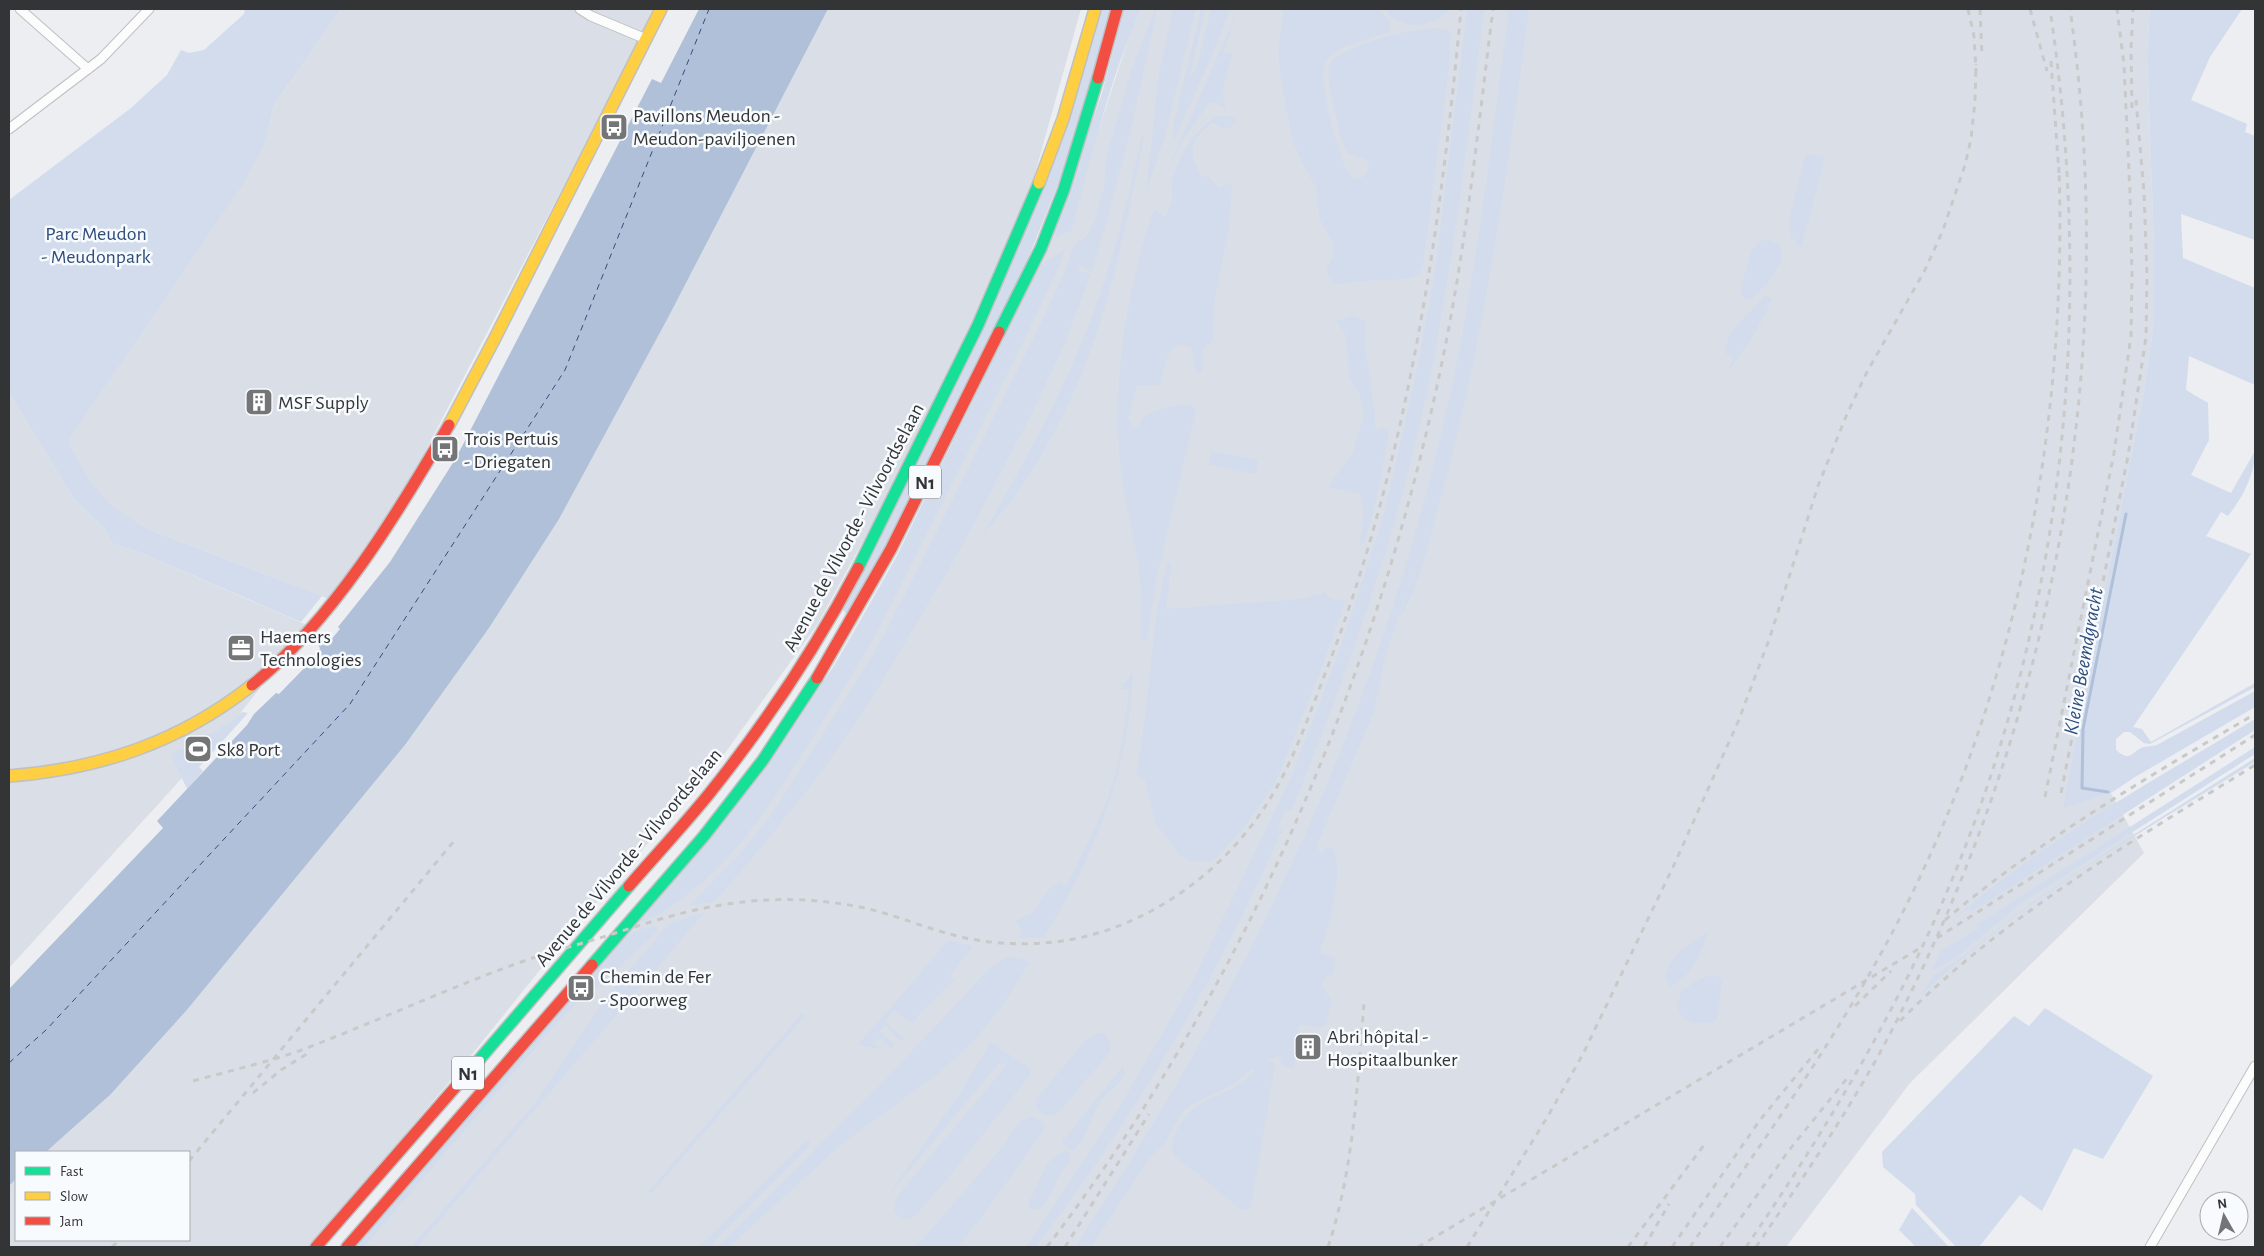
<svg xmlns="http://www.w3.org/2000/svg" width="2264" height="1256" font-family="'Alegreya Sans',sans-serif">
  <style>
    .built { fill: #dadfe7 }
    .green { fill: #d2dcec }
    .water { fill: #b0c0d8 }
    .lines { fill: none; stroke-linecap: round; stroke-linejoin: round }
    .stream { stroke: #b0c0d8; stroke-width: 3 }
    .ferry { stroke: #314f7d; stroke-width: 1; stroke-dasharray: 6 5; stroke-linecap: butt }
    .street-casing { stroke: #bfc0c2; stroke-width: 11 }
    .fast-casing { stroke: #bfc0c2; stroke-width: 14 }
    .slow-casing { stroke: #bfc0c2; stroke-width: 14 }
    .jam-casing { stroke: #bfc0c2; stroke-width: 14 }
    .street { stroke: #fcfcfd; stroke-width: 9 }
    .fast { stroke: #16e098; stroke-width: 11 }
    .slow { stroke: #ffcf43; stroke-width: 11 }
    .jam { stroke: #f24e42; stroke-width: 11 }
    .rail { stroke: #c9c9ca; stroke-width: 3; stroke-dasharray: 6 6; stroke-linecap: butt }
    .labels { text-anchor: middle; stroke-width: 5; stroke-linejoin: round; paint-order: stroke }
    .shield { fill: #f8fbfe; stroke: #6e7072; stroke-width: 1 }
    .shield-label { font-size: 19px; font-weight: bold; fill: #333436 }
    .poi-label { font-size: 20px; fill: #333436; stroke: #f8fbfe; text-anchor: start }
    .park-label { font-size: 20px; fill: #304d7b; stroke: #f8fbfe }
    .street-label { font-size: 20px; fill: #333436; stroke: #f8fbfe }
    .water-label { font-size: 21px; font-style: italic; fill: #314f7d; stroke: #f8fbfe }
  </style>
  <rect width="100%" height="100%" fill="#eceef1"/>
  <g class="built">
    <path d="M 341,9 L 656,9 L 408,484 L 329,599 L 150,530 L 129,519 L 107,503 L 84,473 L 69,445 L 69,439 L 265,142 L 274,105 Z"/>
    <path d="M 828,9 L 1081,9 L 1024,213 L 899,476 L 817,625 L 720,760 L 564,940 L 461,1068 L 310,1247 L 9,1247 L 9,1186 L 16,1179 L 16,1240 L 189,1240 L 189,1152 L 46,1152 L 111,1094 L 186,1011 L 405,745 L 489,628 L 670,314 Z"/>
    <path d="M 1141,9 L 2150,9 L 2147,53 L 2154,244 L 2154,321 L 2144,392 L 2064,807 L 2111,793 L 2144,853 L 1910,1083 L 1786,1247 L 354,1247 L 779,748 L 831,671 L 897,556 L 1085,171 L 1130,34 Z"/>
    <path d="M 9,392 L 74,499 L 104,528 L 113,544 L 134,550 L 309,626 L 234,721 L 9,968 Z"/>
  </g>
  <g class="green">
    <path d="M 245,9 L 341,9 L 274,105 L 265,142 L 245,181 L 69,439 L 69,444 C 91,486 107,508 150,530 L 322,596 L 301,622 L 134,550 L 113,544 L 104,528 L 74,499 L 9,392 L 9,200 L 131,108 L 167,75 L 181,50 L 189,53 L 204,50 L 244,14 Z"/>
    <path d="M 1100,9 L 1112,9 L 1069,157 L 1019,281 L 899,525 L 847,614 L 846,614 L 842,608 L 989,316 Z"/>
    <path d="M 1124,9 L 1141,9 C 1109,80 1092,157 1071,231 L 1056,237 L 1053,233 L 1102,93 Z"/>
    <path d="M 1155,9 L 1157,9 L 1133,120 L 1110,209 L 1092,272 L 1080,265 L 1078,271 L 1091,274 L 1062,350 L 1030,417 L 959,552 L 869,703 L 820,774 L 764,844 L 715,901 L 689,906 L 739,855 L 770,817 L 875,652 L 913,579 L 1042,321 L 1064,274 L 1074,244 L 1086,237 L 1094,222 L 1104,188 L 1106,158 L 1131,72 Z"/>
    <path d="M 1173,9 L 1196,9 L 1165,136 L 1146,192 L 1159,74 Z"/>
    <path d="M 1201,9 L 1205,9 L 1189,81 L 1198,62 L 1211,9 L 1230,9 L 1215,48 L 1174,141 L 1174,123 Z"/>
    <path d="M 1283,9 L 1379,9 L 1390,22 L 1391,27 L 1388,32 C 1373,38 1337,45 1328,58 C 1325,63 1323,70 1323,76 C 1323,96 1338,157 1349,174 C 1352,177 1354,178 1359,179 L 1367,174 L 1369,164 L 1366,160 L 1348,153 L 1341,139 L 1329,84 C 1328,74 1328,65 1335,58 C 1350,44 1432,21 1450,31 L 1449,66 L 1423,264 L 1419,275 C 1407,281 1397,279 1384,280 C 1367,280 1349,283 1332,284 L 1332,280 L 1328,277 L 1327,268 L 1334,254 L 1334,243 L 1320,220 L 1316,187 L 1303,165 L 1294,144 L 1285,103 L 1278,56 Z"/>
    <path d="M 1384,9 L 1449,9 C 1440,23 1419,28 1403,23 C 1395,21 1390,15 1384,9 Z"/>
    <path d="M 1467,9 L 1484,9 C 1466,152 1450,296 1417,437 C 1388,558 1346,675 1300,790 L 1291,811 L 1286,809 L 1278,828 L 1282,830 C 1217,978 1134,1118 1036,1247 L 1026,1247 L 1123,1101 L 1192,982 L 1290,780 L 1338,655 L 1383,518 L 1419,360 L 1436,264 Z"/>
    <path d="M 1509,9 L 1529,9 C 1507,175 1484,343 1439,504 C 1429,540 1420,588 1399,618 L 1425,535 L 1384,661 L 1374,712 L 1318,843 L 1318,848 L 1321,854 L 1326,848 L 1331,847 C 1347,865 1327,931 1320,953 L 1336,958 L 1332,975 L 1327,976 L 1322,982 L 1323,988 L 1332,1001 L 1326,1024 L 1321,1027 L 1299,1025 L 1294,1068 L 1282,1065 L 1279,1056 L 1276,1056 L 1275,1059 L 1268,1058 L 1268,1061 L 1274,1063 L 1274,1071 L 1251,1206 L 1246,1210 L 1239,1208 L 1174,1155 L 1171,1146 C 1175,1134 1180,1121 1190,1112 C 1210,1093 1233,1096 1255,1070 L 1252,1068 L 1234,1084 L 1196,1102 L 1183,1111 L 1166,1141 L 1147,1162 L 1092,1246 L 1087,1244 L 1085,1247 L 1075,1247 C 1242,995 1368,738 1439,443 C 1474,300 1490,154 1509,9 Z"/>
    <path d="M 2150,9 L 2242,9 L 2210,57 L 2191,100 L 2247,124 L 2245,132 L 2255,136 L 2255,240 L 2181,214 L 2183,258 L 2255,288 L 2255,385 L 2189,356 L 2186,390 L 2208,403 L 2209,440 L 2191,475 L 2231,493 L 2255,451 C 2255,475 2242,498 2228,516 L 2221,512 L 2206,536 L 2251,554 L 2133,727 L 2142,729 L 2151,742 L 2255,683 L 2255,687 L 2150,744 L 2144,743 L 2130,732 L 2124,732 L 2116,739 L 2116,750 C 2130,762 2131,753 2141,748 C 2145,746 2152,747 2157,745 L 2255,691 L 2255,707 L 2135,777 L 2111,793 L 2063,808 L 2144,392 L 2154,321 L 2154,244 L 2147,53 Z"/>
    <path d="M 1238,10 L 1223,52 L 1233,54 C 1228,70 1218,93 1227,110 L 1216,103 L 1209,103 L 1181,143 L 1163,180 Z"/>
    <path d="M 1219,116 L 1228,116 L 1241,122 L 1236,122 L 1228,129 L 1212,123 C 1192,138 1187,151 1201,175 L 1211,179 L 1219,188 L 1226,184 L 1231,184 L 1232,187 L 1229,228 L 1214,303 L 1213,341 L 1202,350 L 1203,372 L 1196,373 L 1191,348 L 1183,344 C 1166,345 1165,369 1161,382 L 1158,386 L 1137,385 L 1128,419 L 1131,422 L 1131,427 L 1135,429 C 1140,425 1141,421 1145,416 C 1152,409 1182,404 1192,405 L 1196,410 L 1156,581 L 1147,640 L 1142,640 C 1142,613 1142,587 1138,560 C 1132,528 1124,496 1120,463 C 1112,378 1127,289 1154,209 L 1165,217 C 1167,211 1171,205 1172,199 C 1174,192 1170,187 1172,180 C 1179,156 1196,126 1219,116 Z"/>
    <path d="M 1142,136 L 1144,136 C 1125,233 1106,331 1061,419 C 1047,447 1030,475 1012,500 C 1001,515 988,527 979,542 C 1022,466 1066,390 1095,308 C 1116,251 1129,194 1142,136 Z"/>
    <path d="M 1806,153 L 1825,158 L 1801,248 L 1791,236 L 1789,221 Z"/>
    <path d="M 1762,240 L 1773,241 L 1772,244 L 1774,244 L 1775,242 L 1778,243 C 1790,264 1765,286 1751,299 L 1747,300 L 1741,295 L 1740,292 L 1751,251 Z"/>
    <path d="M 1065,249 L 1057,271 L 1017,355 L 875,636 C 856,669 835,701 815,734 C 777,794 743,853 685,896 C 670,907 654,919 635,924 L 779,748 L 847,646 L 897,556 L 1038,267 Z"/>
    <path d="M 1765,296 L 1772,298 C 1762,325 1744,350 1727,373 L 1733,357 L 1724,352 L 1730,333 Z"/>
    <path d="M 1351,316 L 1366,321 L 1365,347 L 1375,415 L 1375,426 L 1378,432 L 1383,427 L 1389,432 L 1375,505 L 1364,544 L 1360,542 L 1364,512 L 1360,494 L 1328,487 L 1353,452 L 1364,414 L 1359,393 L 1350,379 L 1345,333 L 1336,321 Z"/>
    <path d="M 1211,451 L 1258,460 L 1256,474 L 1209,465 Z"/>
    <path d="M 1168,560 L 1171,566 L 1166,609 L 1305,599 C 1312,594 1318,596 1325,592 L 1330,599 L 1345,601 L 1322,667 L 1275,784 L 1243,829 L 1213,861 L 1201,862 L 1188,860 L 1180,856 L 1156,823 L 1145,780 L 1136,774 C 1151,703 1149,630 1168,560 Z"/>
    <path d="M 1133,670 C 1130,767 1095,856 1044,937 L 1018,938 L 1022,931 L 1016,921 L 1032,913 L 1048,890 L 1060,883 L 1066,886 C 1080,859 1094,831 1106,803 C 1120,767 1125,727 1129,690 L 1121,689 L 1121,684 L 1127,681 Z"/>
    <path d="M 242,712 L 248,713 L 199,767 L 203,771 L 187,789 L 171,754 L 210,733 L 212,734 L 221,727 L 231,722 Z"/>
    <path d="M 2255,719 L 2255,730 L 1971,912 L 1969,909 L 1957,916 C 2048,838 2153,781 2255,719 Z"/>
    <path d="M 2255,747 L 2255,754 L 2020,904 L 1957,957 L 1932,971 L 1941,951 L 1980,927 L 1978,924 Z"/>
    <path d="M 2255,758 L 2255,762 C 2140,833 2020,901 1921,996 L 1932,977 L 1958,960 L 2031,903 L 2122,842 Z"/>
    <path d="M 704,913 L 417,1247 L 411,1247 L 534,1104 L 604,1000 L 661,933 L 672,922 Z"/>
    <path d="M 653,926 L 658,927 L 658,930 L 614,972 L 579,1000 L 554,1026 L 364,1247 L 354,1247 L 622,941 L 632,932 Z"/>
    <path d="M 1707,933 C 1702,953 1689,979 1670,987 L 1665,976 C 1672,954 1687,944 1707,933 Z"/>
    <path d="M 948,941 L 973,946 L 950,976 L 954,980 L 920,1013 L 912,1024 L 895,1010 L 885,1022 L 909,1043 L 899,1039 L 885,1025 L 880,1031 L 894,1044 L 891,1048 L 879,1038 L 874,1043 L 880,1049 L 858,1045 Z"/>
    <path d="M 1011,957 L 1030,962 L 1001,1008 L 973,1042 L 940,1072 L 842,1144 L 729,1247 L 717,1247 L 881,1084 L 988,970 L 1001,960 Z"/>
    <path d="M 1711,975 L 1721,978 L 1722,983 L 1717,1020 C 1709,1024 1691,1025 1684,1018 C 1681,1016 1679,1010 1677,1007 L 1681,991 L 1701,978 Z"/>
    <path d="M 2045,1008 L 2153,1076 L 2103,1159 L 2074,1148 L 2042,1211 L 2020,1195 L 1979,1247 L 1956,1247 L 1916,1205 L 1915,1194 L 1883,1167 L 1882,1152 L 2014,1016 L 2029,1026 Z"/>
    <path d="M 802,1013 L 806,1015 L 651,1194 L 648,1192 Z"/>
    <path d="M 1100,1033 L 1105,1034 L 1110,1042 L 1110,1052 L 1058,1113 L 1051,1116 L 1042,1114 L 1036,1107 L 1036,1100 L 1038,1097 L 1086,1040 Z"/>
    <path d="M 991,1042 L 1028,1067 L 1031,1074 L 950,1176 L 917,1214 L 909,1219 C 892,1216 892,1209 898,1195 L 1006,1066 L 1000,1062 L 886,1198 L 958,1096 Z"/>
    <path d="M 1123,1066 L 1125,1075 C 1117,1086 1106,1094 1098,1105 C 1089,1120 1088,1138 1073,1150 L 1069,1149 L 1062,1142 Z"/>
    <path d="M 1032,1117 L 1043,1122 L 1044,1126 L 1042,1133 L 982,1217 L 957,1247 L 916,1247 L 1003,1146 C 1010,1135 1018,1119 1032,1117 Z"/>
    <path d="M 811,1139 L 807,1148 L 709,1247 L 699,1247 L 807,1140 Z"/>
    <path d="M 1067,1151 L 1070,1153 L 1070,1162 C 1067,1165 1064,1168 1062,1171 C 1055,1182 1046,1216 1029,1209 C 1027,1200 1032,1198 1035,1190 C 1042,1175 1047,1155 1067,1151 Z"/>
    <path d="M 1912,1208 L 1949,1247 L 1916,1247 L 1899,1230 Z"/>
  </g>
  <path class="water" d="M 699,9 L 828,9 L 670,314 L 559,519 L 489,628 L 405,745 L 186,1011 L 111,1094 L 46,1152 L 16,1152 L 16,1179 L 9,1186 L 9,989 L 163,828 L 157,821 L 247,725 L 254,714 L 276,693 L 279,694 L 319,653 L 320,648 L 317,643 L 320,640 L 330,641 L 340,629 L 338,627 L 390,562 L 456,458 L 652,79 L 661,83 Z"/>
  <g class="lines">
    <path class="stream" d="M 2108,792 L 2082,788 L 2083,729 L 2126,514"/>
    <path class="ferry" d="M 9,1063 L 46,1030 L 350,704 L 565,370 L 709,9"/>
    <defs>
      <g id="street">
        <path d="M 20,9 L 88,69"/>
        <path d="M 580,9 L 591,16 L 646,39"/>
        <path d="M 9,129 L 101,59 L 149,9"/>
        <path d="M 2150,1247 L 2255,1066"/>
      </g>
      <g id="fast">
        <path d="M 999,332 L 1041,248 L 1064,189 L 1098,78"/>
        <path d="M 858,568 L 978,325 L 1039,183"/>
        <path d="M 592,965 L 704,836 L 763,760 L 817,678"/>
        <path d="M 459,1083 L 629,886"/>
      </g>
      <g id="slow">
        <path d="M 1039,183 L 1063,119 L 1095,9"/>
        <path d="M 449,425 L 495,338 L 661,9"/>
        <path d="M 9,776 C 100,769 180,742 252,685"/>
      </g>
      <g id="jam">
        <path d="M 1098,78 L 1117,9"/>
        <path d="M 817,678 L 891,549 L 999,332"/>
        <path d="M 252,685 C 332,622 398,513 449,425"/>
        <path d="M 629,886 C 655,856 683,826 709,794 C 765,724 816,648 858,568"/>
        <path d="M 316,1247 L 459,1083"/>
        <path d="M 347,1247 L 592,965"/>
      </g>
    </defs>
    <use href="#street" class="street-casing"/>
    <use href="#fast" class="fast-casing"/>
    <use href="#slow" class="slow-casing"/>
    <use href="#jam" class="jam-casing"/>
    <use href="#street" class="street"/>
    <use href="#fast" class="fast"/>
    <use href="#slow" class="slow"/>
    <use href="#jam" class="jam"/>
    <g class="rail">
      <path d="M 1968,9 L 1974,36 L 1976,71"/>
      <path d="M 1980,9 L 1982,56"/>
      <path d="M 2030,9 L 2047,71"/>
      <path d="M 2051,61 L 2059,173"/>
      <path d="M 2132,108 L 2131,49 L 2133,9"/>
      <path d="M 2077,687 L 2081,653"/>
      <path d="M 2061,793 L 2128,456 L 2146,337 L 2147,275 L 2144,192 L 2136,100"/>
      <path d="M 2045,797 L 2114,453 L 2131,336 L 2132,277 L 2130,193 L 2124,65 L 2117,9"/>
      <path d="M 1945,920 C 2041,839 2148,777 2255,714"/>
      <path d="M 1937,938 L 2255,735"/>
      <path d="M 1855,1006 L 1891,971"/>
      <path d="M 1900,1021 C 2004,916 2131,842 2255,765"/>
      <path d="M 193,1081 C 229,1071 264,1063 299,1051 C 373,1023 446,989 521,962 C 549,952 578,945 606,936 C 644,924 682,911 722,905 C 767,897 815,898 860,907 C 890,913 917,925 946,933 C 987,945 1032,947 1074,939 C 1149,924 1217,876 1260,814 C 1289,773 1305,726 1323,679 C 1407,466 1440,236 1461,9"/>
      <path d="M 253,1093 L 281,1070 L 310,1052"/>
      <path d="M 189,1161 L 454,841"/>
      <path d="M 112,1247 L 119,1240"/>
      <path d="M 1047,1247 C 1243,989 1375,684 1441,367 C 1466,249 1478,128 1493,9"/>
      <path d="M 1065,1247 L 1149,1114"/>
      <path d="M 1328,1247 C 1354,1169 1357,1085 1364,1004"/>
      <path d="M 1418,1247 L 1922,947"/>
      <path d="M 1467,1247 L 1548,1116 L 1583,1054 L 1674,865 L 1738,722 L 1769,640 L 1818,486 L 1847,414 L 1867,372 L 1925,270 L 1943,230 L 1965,165 L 1971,139 L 1975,101 L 1976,64"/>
      <path d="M 1628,1247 L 1704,1145"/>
      <path d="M 1644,1247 L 1669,1204"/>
      <path d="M 1672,1247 L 1760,1120 L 1819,1048"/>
      <path d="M 1690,1247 C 1752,1157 1816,1068 1870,973 C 2010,729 2068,446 2059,167"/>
      <path d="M 1720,1247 L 1790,1149 L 1849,1076"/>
      <path d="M 1746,1247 C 1818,1142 1884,1033 1936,917 C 2064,630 2096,318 2050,9"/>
      <path d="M 1756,1247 C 1800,1182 1845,1117 1883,1047 C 2052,730 2121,366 2070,9"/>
    </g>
  </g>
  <defs>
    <symbol id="bus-square" viewBox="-11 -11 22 22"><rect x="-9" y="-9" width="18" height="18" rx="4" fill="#747577" stroke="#f8fbfe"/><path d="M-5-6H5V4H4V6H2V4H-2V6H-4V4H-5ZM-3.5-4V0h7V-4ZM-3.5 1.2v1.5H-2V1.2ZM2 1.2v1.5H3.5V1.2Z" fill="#fff"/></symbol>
    <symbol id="building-square" viewBox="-11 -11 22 22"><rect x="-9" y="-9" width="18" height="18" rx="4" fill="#747577" stroke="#f8fbfe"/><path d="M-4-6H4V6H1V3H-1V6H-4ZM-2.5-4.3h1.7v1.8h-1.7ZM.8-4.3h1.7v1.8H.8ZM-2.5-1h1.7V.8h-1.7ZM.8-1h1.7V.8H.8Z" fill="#fff"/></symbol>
    <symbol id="office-square" viewBox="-11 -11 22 22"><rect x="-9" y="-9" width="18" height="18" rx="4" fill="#747577" stroke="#f8fbfe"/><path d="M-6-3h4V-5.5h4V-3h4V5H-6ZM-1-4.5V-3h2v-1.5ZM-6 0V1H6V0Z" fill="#fff"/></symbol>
    <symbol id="stadium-square" viewBox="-11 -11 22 22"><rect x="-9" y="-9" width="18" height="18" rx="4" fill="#747577" stroke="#f8fbfe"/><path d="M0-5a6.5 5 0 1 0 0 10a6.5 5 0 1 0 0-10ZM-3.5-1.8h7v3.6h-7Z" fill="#fff"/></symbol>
  </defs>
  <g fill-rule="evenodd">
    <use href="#bus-square" x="598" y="111" width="32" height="32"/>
    <use href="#building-square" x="243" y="386" width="32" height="32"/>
    <use href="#bus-square" x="429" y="433" width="32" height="32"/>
    <use href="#office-square" x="225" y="632" width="32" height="32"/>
    <use href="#stadium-square" x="182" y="733" width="32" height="32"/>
    <use href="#bus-square" x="565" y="972" width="32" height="32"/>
    <use href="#building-square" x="1292" y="1031" width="32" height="32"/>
  </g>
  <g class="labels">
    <g class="shield">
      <rect x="909" y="465.5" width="32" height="33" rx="4"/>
      <rect x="452" y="1056.5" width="32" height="33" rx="4"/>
    </g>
    <g class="shield-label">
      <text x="925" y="489">N1</text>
      <text x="468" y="1080">N1</text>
    </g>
    <g class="poi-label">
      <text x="633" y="122">Pavillons Meudon -<tspan x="633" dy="23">Meudon-paviljoenen</tspan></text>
      <text x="278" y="409">MSF Supply</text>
      <text x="464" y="445">Trois Pertuis<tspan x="464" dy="23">- Driegaten</tspan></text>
      <text x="260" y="643">Haemers<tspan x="260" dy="23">Technologies</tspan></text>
      <text x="217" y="756">Sk8 Port</text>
      <text x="600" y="983">Chemin de Fer<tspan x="600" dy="23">- Spoorweg</tspan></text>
      <text x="1327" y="1043">Abri hôpital -<tspan x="1327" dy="23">Hospitaalbunker</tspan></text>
    </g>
    <g class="park-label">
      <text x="96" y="240">Parc Meudon<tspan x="96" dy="23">- Meudonpark</tspan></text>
    </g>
    <g class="street-label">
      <text transform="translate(853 527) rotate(-62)" y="7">Avenue de Vilvorde - Vilvoordselaan</text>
      <text transform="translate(628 857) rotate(-50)" y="7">Avenue de Vilvorde - Vilvoordselaan</text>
    </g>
    <g class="water-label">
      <text transform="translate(2083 661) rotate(-80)" y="7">Kleine Beemdgracht</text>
    </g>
  </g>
  <rect width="2264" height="1256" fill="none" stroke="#333436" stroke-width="20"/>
  <rect x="15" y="1151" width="175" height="90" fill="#f8fbfe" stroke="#a9abae"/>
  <rect x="25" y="1167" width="25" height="8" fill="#16e098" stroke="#a9abae"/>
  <text x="60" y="1176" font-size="15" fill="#333436">Fast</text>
  <rect x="25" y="1192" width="25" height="8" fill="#ffcf43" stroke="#a9abae"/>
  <text x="60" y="1201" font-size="15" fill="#333436">Slow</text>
  <rect x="25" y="1217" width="25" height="8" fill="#f24e42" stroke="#a9abae"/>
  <text x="60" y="1226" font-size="15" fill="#333436">Jam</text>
  <g transform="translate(2224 1216) rotate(352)"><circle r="24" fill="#f8fbfe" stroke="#a9abae"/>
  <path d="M0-4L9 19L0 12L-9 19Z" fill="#747577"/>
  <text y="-8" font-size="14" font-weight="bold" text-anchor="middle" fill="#333436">N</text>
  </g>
</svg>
